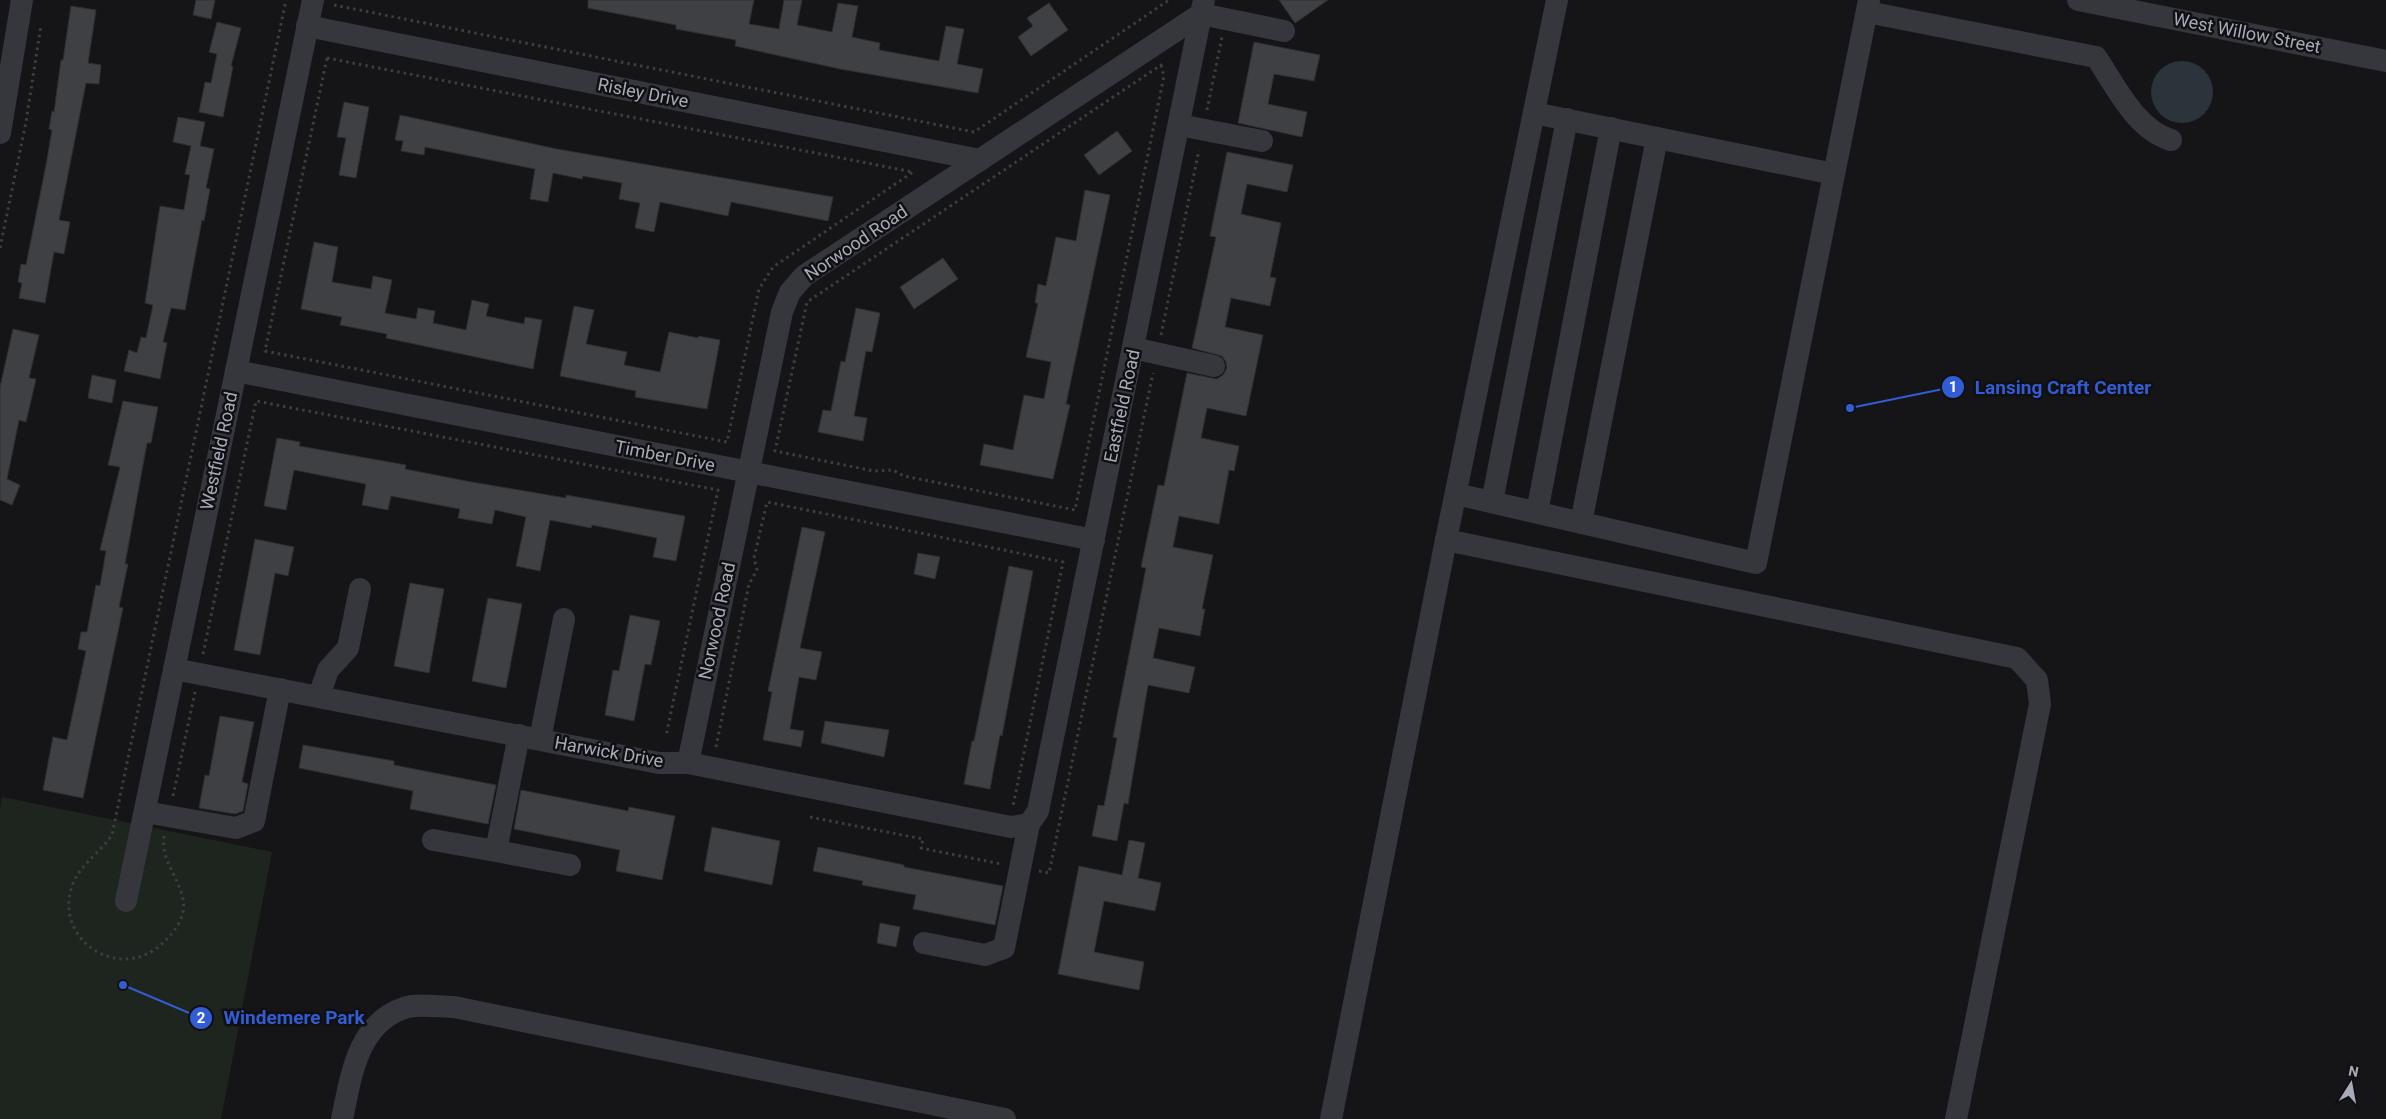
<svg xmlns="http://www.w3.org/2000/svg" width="2386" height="1119" font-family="Roboto,sans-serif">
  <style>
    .green { fill: #1d251e }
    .water { fill: #2b343b }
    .building { fill: #3f4044; stroke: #2f2f33 }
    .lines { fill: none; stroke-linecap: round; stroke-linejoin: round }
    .path { stroke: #3c3e43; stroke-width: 3; stroke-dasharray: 2.5 4; stroke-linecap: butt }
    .minor { stroke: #36373c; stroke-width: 22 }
    .labels { text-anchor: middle; stroke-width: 5; stroke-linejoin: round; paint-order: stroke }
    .street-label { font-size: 18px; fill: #a7abb8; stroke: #101012 }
    .leader { fill: none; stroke: #325cd3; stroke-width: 2 }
    .callout-dot { fill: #325cd3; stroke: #101012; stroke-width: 2 }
    .mark-label { font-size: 15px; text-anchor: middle; font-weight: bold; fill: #fff }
    .callout-label { font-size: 19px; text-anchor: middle; font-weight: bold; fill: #325cd3; stroke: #101012; stroke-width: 5; stroke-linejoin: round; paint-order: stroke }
  </style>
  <rect width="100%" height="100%" fill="#151517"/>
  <path class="green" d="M 2,797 L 272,852 L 221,1119 L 0,1119 L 0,809 Z"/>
  <circle class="water" cx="2182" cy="92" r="31"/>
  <g class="building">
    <path d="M 196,0 L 215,0 L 211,19 L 193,15 Z"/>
    <path d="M 588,0 L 754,0 L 749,24 L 779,29 L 784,0 L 802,0 L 797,25 L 832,32 L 838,3 L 858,6 L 852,37 L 880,43 L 879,50 L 939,61 L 946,26 L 964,29 L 957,64 L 983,69 L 978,93 L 840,69 L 735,46 L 736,40 L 676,29 L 676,25 L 588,8 Z"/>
    <path d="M 1279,0 L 1328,0 L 1295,23 Z"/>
    <path d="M 1049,3 L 1068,30 L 1031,56 L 1018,37 L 1033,26 L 1027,18 Z"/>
    <path d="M 71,6 L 96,10 L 88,63 L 101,65 L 99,84 L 86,83 L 59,220 L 70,222 L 64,254 L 54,252 L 45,303 L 19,298 L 22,283 L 18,282 L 21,264 L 26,265 L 46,165 L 52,130 L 49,129 L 52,111 L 54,112 L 61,60 L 63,60 Z"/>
    <path d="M 217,22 L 241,28 L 231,66 L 233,67 L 223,117 L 199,112 L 205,82 L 211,83 L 217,54 L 209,52 Z"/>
    <path d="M 1254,42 L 1320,55 L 1314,81 L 1274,74 L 1268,104 L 1307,112 L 1302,137 L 1238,123 Z"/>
    <path d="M 344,102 L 369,107 L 356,178 L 339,175 L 346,138 L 337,137 Z"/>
    <path d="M 400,115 L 557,149 L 833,197 L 828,221 L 731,202 L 728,216 L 660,202 L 654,232 L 635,228 L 640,203 L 619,199 L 622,183 L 583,176 L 582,179 L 553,173 L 548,202 L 530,199 L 535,169 L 425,147 L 424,155 L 401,151 L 403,141 L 395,140 Z"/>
    <path d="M 178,117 L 205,122 L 200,146 L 214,149 L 206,188 L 210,189 L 204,221 L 202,220 L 185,310 L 171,308 L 163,342 L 167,343 L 160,379 L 124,371 L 129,350 L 137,353 L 141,337 L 146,338 L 153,305 L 145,303 L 160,206 L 184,210 L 190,175 L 185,174 L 191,146 L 173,142 Z"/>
    <path d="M 1117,131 L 1132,151 L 1099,175 L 1084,155 Z"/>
    <path d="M 1227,152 L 1293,165 L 1287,192 L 1247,184 L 1241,214 L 1281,223 L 1270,277 L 1276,278 L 1270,306 L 1231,298 L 1225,327 L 1263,335 L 1246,416 L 1207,408 L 1201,438 L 1239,446 L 1234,471 L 1229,470 L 1219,524 L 1179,516 L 1173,547 L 1213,555 L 1202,609 L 1205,609 L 1200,636 L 1159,628 L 1153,658 L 1195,667 L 1189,693 L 1148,685 L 1128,804 L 1124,803 L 1117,841 L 1092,836 L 1098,805 L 1104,806 L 1117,738 L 1113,737 L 1146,568 L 1141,567 L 1158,485 L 1164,486 L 1187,373 L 1217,379 L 1223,375 L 1227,368 L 1226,362 L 1222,356 L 1192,348 L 1216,237 L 1210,236 Z"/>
    <path d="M 1085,190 L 1110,195 L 1066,404 L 1070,405 L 1053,479 L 980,465 L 984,444 L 1013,450 L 1024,395 L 1044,399 L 1051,362 L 1026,357 L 1038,303 L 1035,303 L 1038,284 L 1046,286 L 1056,237 L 1076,241 Z"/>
    <path d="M 314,242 L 338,247 L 332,282 L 371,289 L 373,276 L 392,280 L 385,313 L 416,319 L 418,308 L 435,311 L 433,323 L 466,330 L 472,300 L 489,304 L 486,316 L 524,324 L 525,317 L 542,320 L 533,369 L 386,338 L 387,334 L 340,325 L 342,317 L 301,309 Z"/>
    <path d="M 943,258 L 958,279 L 914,309 L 900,287 Z"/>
    <path d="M 574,306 L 594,310 L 586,344 L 627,352 L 624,365 L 660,372 L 669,332 L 698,338 L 698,336 L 720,340 L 707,409 L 635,397 L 636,391 L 560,376 Z"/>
    <path d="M 856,308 L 880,313 L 872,352 L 866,351 L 854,416 L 867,418 L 863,441 L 818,432 L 823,410 L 831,411 L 841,361 L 845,362 Z"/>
    <path d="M 13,329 L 39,335 L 29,378 L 36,379 L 26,422 L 19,420 L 7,479 L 20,485 L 12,505 L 0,500 L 0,387 Z"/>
    <path d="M 92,375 L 116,380 L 112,403 L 88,398 Z"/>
    <path d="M 123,401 L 158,407 L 151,443 L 147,443 L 125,564 L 128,564 L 119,607 L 123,608 L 83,798 L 43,790 L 53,737 L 67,740 L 86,651 L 78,649 L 81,632 L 87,632 L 96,585 L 100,586 L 106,551 L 100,550 L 120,467 L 108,465 Z"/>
    <path d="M 277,438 L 300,442 L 299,446 L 406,465 L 405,469 L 466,481 L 566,498 L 566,495 L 685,516 L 676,561 L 653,557 L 657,538 L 592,525 L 591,528 L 550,520 L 540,571 L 516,566 L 526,517 L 495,510 L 492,524 L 458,518 L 460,509 L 391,496 L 388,510 L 362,505 L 366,484 L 294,470 L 286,510 L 264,506 Z"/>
    <path d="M 802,527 L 825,532 L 800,648 L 822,652 L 816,680 L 799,677 L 790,729 L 804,731 L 801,747 L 763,740 L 772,692 L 768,691 Z"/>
    <path d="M 255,539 L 294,547 L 288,576 L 275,573 L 260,655 L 234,650 Z"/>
    <path d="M 918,553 L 940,557 L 935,579 L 914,574 Z"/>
    <path d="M 1009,566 L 1033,571 L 1002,736 L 1000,735 L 990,789 L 964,784 L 972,741 L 974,741 Z"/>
    <path d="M 410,583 L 444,589 L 429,673 L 394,666 Z"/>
    <path d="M 488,598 L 522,604 L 506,688 L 472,681 Z"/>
    <path d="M 630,615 L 660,621 L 651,665 L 645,664 L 634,721 L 605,715 L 613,670 L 619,671 Z"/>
    <path d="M 220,716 L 254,722 L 242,782 L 248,784 L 243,811 L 235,814 L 199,808 L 205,775 L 209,776 Z"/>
    <path d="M 825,721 L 889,730 L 884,757 L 821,743 Z"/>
    <path d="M 303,745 L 394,761 L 394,765 L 496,785 L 488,824 L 410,809 L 413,791 L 299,768 Z"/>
    <path d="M 521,790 L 628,811 L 629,807 L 675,816 L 662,880 L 616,871 L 620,850 L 514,829 Z"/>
    <path d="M 712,827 L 780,841 L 772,885 L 704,871 Z"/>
    <path d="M 1129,840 L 1145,843 L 1138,878 L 1161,883 L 1155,911 L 1104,901 L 1094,952 L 1144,962 L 1139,990 L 1058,974 L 1079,866 L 1122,875 Z"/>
    <path d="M 818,847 L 904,865 L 904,867 L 1003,886 L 995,925 L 913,909 L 916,895 L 862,885 L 863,881 L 813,871 Z"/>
    <path d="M 880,923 L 900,927 L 896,947 L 877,943 Z"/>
  </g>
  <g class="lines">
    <g class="path">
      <path d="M 334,5 L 974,132 L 1169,0"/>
      <path d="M 327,58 L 913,172 L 773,267 L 759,289 L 727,442 L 265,351 Z"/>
      <path d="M 1161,65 L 1164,76 L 1075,510 L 904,476 L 893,470 L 874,471 L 775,451 L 807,302 Z"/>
      <path d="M 1207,110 L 1222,37"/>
      <path d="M 0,248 L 26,122 L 41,25"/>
      <path d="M 1161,335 L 1199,150"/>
      <path d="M 203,654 L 256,401 L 718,490 L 666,736"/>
      <path d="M 716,747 L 749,584 L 757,570 L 754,558 L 767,502 L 1063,562 L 1013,806"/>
      <path d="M 173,796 L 195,692"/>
      <path d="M 810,817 L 923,839 L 921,848 L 1001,864"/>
      <path d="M 164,836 C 159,865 191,888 182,916 C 179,925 171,935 165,941 C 122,985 53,941 72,886 C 79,865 100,853 112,835 L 286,0"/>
      <path d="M 1039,871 L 1049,873 L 1153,373"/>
    </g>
    <g class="minor">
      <path d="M 2078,0 L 2386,61"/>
      <path d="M 1867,12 L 2096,57 C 2116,86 2135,129 2171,140"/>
      <path d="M 307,26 L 980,160"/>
      <path d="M 1534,113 L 1834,174"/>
      <path d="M 1179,125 L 1262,141"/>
      <path d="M 0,133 L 22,0"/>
      <path d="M 1133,348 L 1214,366"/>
      <path d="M 236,371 L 1094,540"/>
      <path d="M 1456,494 L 1756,563 L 1869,0"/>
      <path d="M 1492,502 L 1567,119"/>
      <path d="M 1537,512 L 1611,128"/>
      <path d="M 1581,523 L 1657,138"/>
      <path d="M 1446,540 L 1557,0"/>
      <path d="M 174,669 L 659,763 L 688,763 L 1011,827 L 1029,824 L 1038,811 L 1204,0"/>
      <path d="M 319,696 L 328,670 L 348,648 L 360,589"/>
      <path d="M 540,739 L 564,619"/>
      <path d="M 688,763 L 782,312 L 790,292 L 804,276 L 1201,14 L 1284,31"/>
      <path d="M 145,812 L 236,828 L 254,821 L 280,689"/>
      <path d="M 433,840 L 496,851 L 519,735"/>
      <path d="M 496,851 L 570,865"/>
      <path d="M 126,901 L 313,0"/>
      <path d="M 924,943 L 985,955 L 1004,948 L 1029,824"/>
      <path d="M 342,1119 C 351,1077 357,1024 404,1008 C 418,1003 439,1007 454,1007 L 1005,1119"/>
      <path d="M 1331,1119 L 1446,540 L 2017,658 L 2037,680 L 2040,704 L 1956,1119"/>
    </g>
  </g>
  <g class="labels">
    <g class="street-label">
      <text transform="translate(2247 33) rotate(11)" y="6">West Willow Street</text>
      <text transform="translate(643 93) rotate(11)" y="6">Risley Drive</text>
      <text transform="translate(856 243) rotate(-34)" y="6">Norwood Road</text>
      <text transform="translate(1122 406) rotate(-78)" y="6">Eastfield Road</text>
      <text transform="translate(219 451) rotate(-78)" y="6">Westfield Road</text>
      <text transform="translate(665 456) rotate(11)" y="6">Timber Drive</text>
      <text transform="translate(717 621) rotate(-78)" y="6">Norwood Road</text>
      <text transform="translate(609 752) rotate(10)" y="6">Harwick Drive</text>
    </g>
  </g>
  <path class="leader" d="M1850 408L1953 387M123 985L201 1018"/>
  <g class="callout-dot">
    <circle cx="1850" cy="408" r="5"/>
    <circle cx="123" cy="985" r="5"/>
    <circle cx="1953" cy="387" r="12"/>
    <circle cx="201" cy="1018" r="12"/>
  </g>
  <g class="mark-label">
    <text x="1953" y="392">1</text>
    <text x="201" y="1023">2</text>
  </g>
  <g class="callout-label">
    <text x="2063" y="394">Lansing Craft Center</text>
    <text x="294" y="1024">Windemere Park</text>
  </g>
  <g transform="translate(2351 1084) rotate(11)" stroke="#101012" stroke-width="4" paint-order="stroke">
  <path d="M0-4L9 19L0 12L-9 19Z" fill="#a7abb8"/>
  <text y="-8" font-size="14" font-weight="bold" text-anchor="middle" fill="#a7abb8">N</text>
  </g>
</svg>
